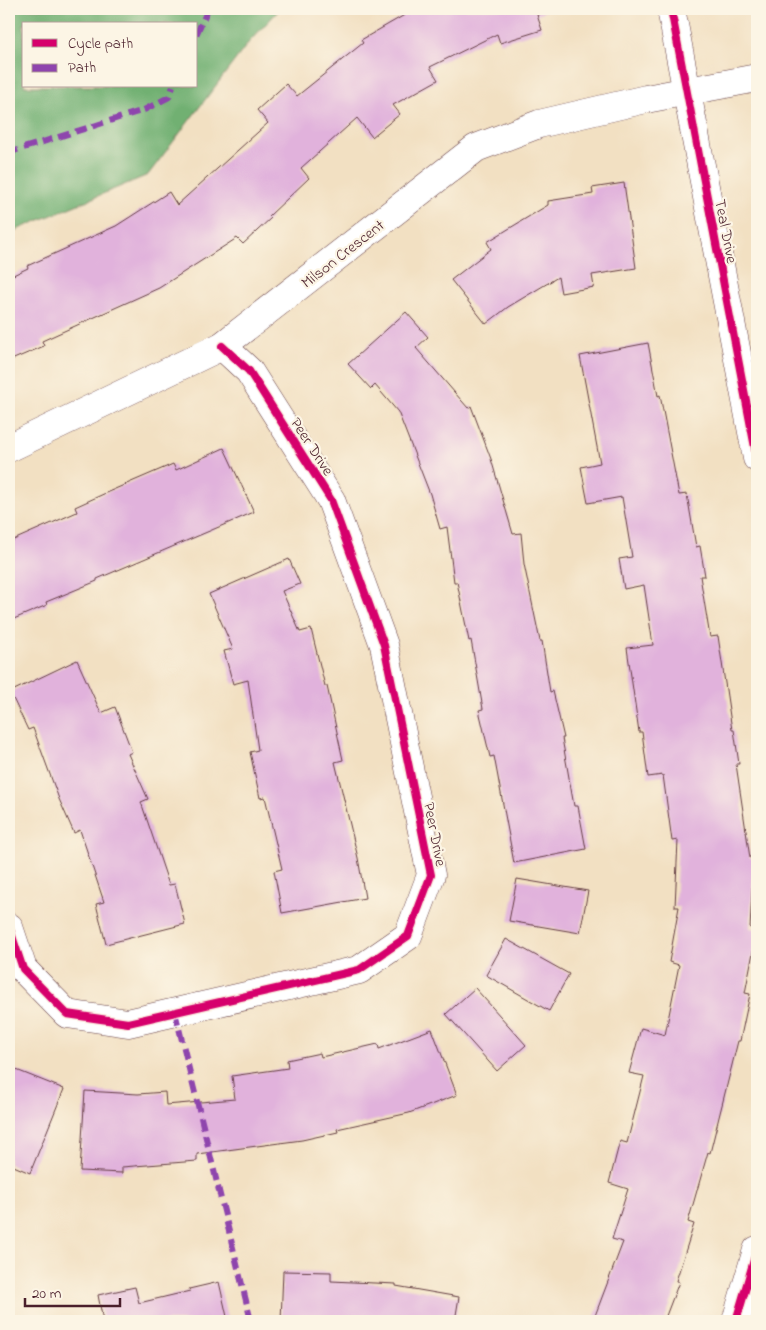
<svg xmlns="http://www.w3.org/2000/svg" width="766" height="1330" font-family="'Indie Flower',sans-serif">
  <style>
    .forest { fill: #71b072; stroke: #5e684e; fill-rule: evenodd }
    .building { fill: #e1b2dc }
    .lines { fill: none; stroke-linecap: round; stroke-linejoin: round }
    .minor-casing { stroke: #633c42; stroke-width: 29 }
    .minor { stroke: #fff; stroke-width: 28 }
    .quiet { stroke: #8e44ad; stroke-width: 6; stroke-dasharray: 12 6; stroke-linecap: butt }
    .cycleway-casing { stroke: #fcf5e5; stroke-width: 11 }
    .cycleway { stroke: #d6006c; stroke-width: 8 }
    .labels { text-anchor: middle; stroke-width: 4.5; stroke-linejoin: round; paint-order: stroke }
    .street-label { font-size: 16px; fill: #4a1f2b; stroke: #fcf5e5 }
  </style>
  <rect width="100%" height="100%" fill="#fcf5e5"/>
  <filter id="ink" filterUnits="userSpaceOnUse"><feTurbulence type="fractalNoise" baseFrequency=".02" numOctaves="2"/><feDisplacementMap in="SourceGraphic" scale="10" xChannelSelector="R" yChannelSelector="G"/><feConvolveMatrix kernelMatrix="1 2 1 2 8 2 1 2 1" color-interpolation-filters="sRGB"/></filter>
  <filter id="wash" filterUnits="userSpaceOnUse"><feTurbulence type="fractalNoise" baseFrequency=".0096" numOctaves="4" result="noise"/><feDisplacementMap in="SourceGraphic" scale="20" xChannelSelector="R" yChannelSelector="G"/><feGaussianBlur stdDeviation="1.12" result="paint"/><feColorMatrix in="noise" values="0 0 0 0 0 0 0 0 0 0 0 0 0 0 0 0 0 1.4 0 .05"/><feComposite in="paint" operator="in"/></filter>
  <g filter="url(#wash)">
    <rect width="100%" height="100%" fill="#f2e0c2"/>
    <path class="forest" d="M 9,9 L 280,9 L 249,42 L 148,175 L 9,233 ZM 24,24 L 196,24 L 196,86 L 24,86 Z"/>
    <g id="blocks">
      <g class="building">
        <path d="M 415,9 L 549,9 L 537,15 L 542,30 L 500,43 L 497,34 L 430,67 L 438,80 L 393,105 L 400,114 L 372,137 L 357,118 L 301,168 L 309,178 L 269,216 L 271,218 L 243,244 L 237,238 L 159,288 L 42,341 L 44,346 L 9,361 L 9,277 L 28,268 L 27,266 L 116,226 L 169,192 L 177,205 L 268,123 L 257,110 L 286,84 L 297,96 L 363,43 L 361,40 Z"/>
        <path d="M 624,183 L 636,268 L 592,275 L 594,287 L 561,293 L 558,277 L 508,307 L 486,324 L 451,280 L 491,249 L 487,242 L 548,205 L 548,201 L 593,194 L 592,188 Z"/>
        <path d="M 406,312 L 428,337 L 416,348 L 468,408 L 471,406 L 491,459 L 513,534 L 521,533 L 524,564 L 540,641 L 542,641 L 550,692 L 553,691 L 564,738 L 562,738 L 574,806 L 578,806 L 586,849 L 514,863 L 494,756 L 490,757 L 479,710 L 483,709 L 471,640 L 469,641 L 457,582 L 454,582 L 447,527 L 440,529 L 430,494 L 398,412 L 375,385 L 371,389 L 348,364 Z"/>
        <path d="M 648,343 L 658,396 L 660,395 L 679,495 L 687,494 L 696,547 L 700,546 L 705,576 L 700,576 L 710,637 L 718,636 L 732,730 L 734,730 L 739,764 L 736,764 L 750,858 L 754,858 L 750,928 L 757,929 L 757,932 L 745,993 L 750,994 L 740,1041 L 738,1041 L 710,1153 L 708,1152 L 688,1222 L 694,1224 L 676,1281 L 679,1282 L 664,1321 L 593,1321 L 623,1242 L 612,1239 L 628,1189 L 609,1183 L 620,1141 L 627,1143 L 644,1076 L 629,1073 L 641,1028 L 665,1035 L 679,965 L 669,962 L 679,907 L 675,907 L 678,840 L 672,841 L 663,775 L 648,777 L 642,732 L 639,732 L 627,648 L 653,645 L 644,585 L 624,589 L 619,559 L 632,557 L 622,497 L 588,503 L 581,467 L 600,463 L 580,356 Z"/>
        <path d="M 224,448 L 254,512 L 97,579 L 97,581 L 46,602 L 47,605 L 9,621 L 9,542 L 77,512 L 75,507 L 108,492 L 173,464 L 176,470 Z"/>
        <path d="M 289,559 L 300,584 L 282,591 L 300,632 L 311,629 L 325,686 L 327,686 L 343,760 L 335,762 L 358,858 L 365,898 L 282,913 L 274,871 L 282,869 L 265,797 L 260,798 L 250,752 L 258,750 L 248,680 L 233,684 L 224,651 L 233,649 L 209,594 Z"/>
        <path d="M 77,660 L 101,713 L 115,707 L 132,752 L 128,754 L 148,799 L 141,802 L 169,885 L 175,884 L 185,924 L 106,944 L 96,904 L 104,902 L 80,830 L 74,833 L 59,799 L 33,728 L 28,730 L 10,692 Z"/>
        <path d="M 517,879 L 588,891 L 580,933 L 509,921 Z"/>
        <path d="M 506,939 L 569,974 L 549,1011 L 486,975 Z"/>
        <path d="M 475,988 L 526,1045 L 497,1071 L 446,1014 Z"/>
        <path d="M 432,1029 L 457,1095 L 409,1113 L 337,1129 L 338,1132 L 302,1140 L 197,1154 L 197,1161 L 122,1167 L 122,1173 L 80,1171 L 85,1091 L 138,1094 L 165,1092 L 166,1105 L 235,1099 L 232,1076 L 288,1068 L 287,1060 L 320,1053 L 321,1057 L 378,1044 L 379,1049 Z"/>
        <path d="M 9,1067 L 64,1089 L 30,1173 L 9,1164 Z"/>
        <path d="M 283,1271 L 331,1272 L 331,1281 L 396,1284 L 396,1286 L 459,1297 L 455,1321 L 281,1321 Z"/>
        <path d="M 219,1282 L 228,1321 L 103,1321 L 98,1295 L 135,1287 L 139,1303 L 190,1291 L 189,1289 Z"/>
      </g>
    </g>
  </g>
  <g filter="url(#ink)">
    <use href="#blocks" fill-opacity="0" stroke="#633c42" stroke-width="1"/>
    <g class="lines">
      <defs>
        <g id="minor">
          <path d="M 671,9 L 757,458"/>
          <path d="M 9,448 L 222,346 L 476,148 L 539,124 L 646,99 L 757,78"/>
          <path d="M 9,927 L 23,969 L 67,1014 L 128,1023 L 359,970 L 408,936 L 431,875 L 384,645 L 331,500 L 249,371 L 222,346"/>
          <path d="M 736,1321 L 757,1250"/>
        </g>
      </defs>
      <use href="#minor" class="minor-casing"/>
      <use href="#minor" class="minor"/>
      <g class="quiet">
        <path d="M 196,35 L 208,9"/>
        <path d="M 9,157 L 14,151 L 144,110 L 169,97 L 173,86"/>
        <path d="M 175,1012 L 251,1321"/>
      </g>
      <defs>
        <g id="cycleway">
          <path d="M 671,9 L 757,458"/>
          <path d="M 9,927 L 23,969 L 67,1014 L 128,1023 L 359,970 L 408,936 L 431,875 L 384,645 L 331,500 L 249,371 L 222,346"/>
          <path d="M 736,1321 L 757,1250"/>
        </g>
      </defs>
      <use href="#cycleway" class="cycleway-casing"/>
      <use href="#cycleway" class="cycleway"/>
    </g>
  </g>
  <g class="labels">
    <g class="street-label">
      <text transform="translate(727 231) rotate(79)" y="6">Teal Drive</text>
      <text transform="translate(342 253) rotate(-38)" y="6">Milson Crescent</text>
      <text transform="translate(313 446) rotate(57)" y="6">Peer Drive</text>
      <text transform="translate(436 834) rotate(79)" y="6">Peer Drive</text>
    </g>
  </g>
  <rect width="766" height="1330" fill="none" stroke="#fcf5e5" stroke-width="30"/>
  <rect x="22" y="22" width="175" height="65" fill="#fcf5e5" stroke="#b59f9b"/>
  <rect x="32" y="39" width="25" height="8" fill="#d6006c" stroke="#b59f9b"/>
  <text x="68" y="48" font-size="15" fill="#4a1f2b">Cycle path</text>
  <rect x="32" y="64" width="25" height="8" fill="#8e44ad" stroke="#b59f9b"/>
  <text x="68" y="72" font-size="15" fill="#4a1f2b">Path</text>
  <path d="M25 1298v8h95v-8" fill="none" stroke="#4a1f2b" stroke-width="2.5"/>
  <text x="32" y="1298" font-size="15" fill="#4a1f2b" stroke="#fcf5e5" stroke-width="4" paint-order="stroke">20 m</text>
</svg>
